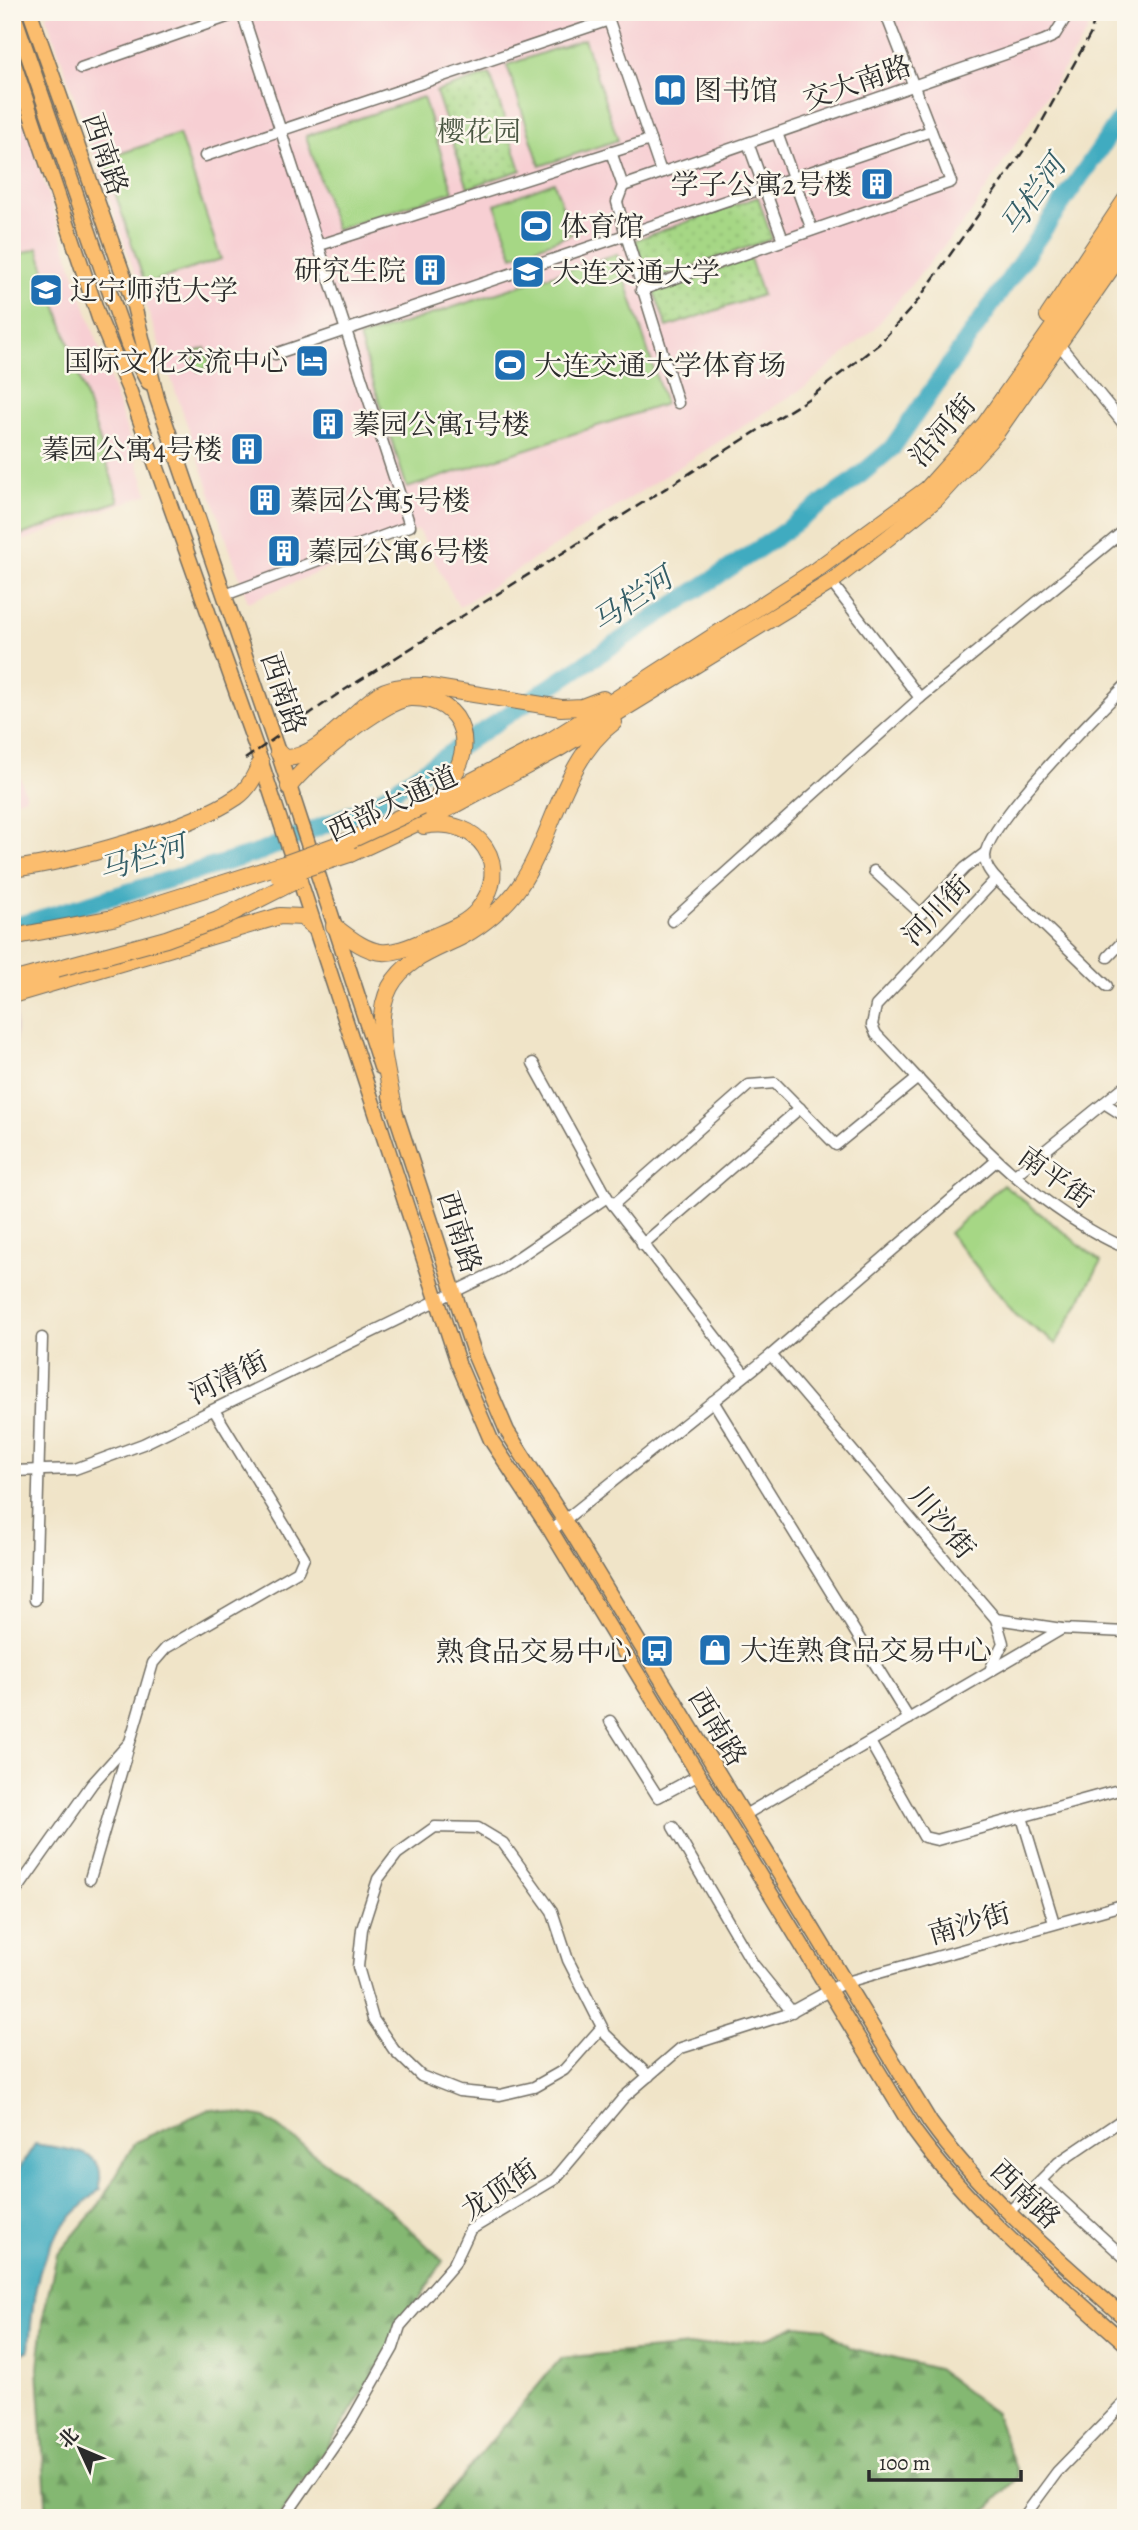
<svg xmlns="http://www.w3.org/2000/svg" width="1138" height="2530" font-family="Alegreya,'Noto Serif SC',serif">
  <style>
    .built { fill: #f7cfd3 }
    .industrial { fill: #d2bdc7 }
    .green { fill: #a6d785; stroke: #688158; stroke-width: 2 }
    .forest { fill: url(#forest-firs); stroke: #58724e; stroke-width: 2 }
    .garden { fill: url(#garden-dots); stroke: #688158; stroke-width: 2 }
    .water { fill: #41abc0; stroke: #366b76; stroke-width: 2 }
    .lines { fill: none; stroke-linecap: round; stroke-linejoin: round }
    .river { stroke: #41abc0; stroke-width: 18 }
    .minor-casing { stroke: #706c62; stroke-width: 13 }
    .major-casing { stroke: #706c62; stroke-width: 17 }
    .highway-casing { stroke: #706c62; stroke-width: 18 }
    .minor { stroke: #fff; stroke-width: 10 }
    .major { stroke: #fbbd6e; stroke-width: 14 }
    .highway { stroke: #fbbd6e; stroke-width: 16 }
    .rail { stroke: #2b2b2b; stroke-width: 2.5; stroke-dasharray: 10 5; stroke-linecap: butt }
    .highway-bridge-casing { stroke: #706c62; stroke-width: 18; stroke-linecap: butt }
    .highway-bridge { stroke: #fbbd6e; stroke-width: 16 }
    .labels { text-anchor: middle; stroke-width: 5; stroke-linejoin: round; paint-order: stroke }
    .street-label { font-size: 28px; fill: #2b2b2b; stroke: #fbf7ec }
    .poi-label { font-size: 28px; fill: #2b2b2b; stroke: #fbf7ec; text-anchor: start }
    .park-label { font-size: 28px; fill: #4a5642; stroke: #fbf7ec }
    .water-label { font-size: 30px; font-style: italic; fill: #345e67; stroke: #fbf7ec }
  </style>
  <defs>
    <pattern id="forest-firs" width="22" height="20" patternUnits="userSpaceOnUse" patternTransform="scale(1.75)"><rect width="22" height="20" fill="#84b872"/><path d="M5 1l3.5 6h-7zM16 11l3.5 6h-7z" fill="#6c965e"/></pattern>
    <pattern id="garden-dots" width="8" height="8" patternUnits="userSpaceOnUse" patternTransform="scale(1.75)"><rect width="8" height="8" fill="#a6d785"/><path d="M2 2h.1M6 6h.1" fill="none" stroke="#8fb973" stroke-width="1.8" stroke-linecap="round"/></pattern>
  </defs>
  <rect width="100%" height="100%" fill="#fbf7ec"/>
  <filter id="ink" filterUnits="userSpaceOnUse"><feTurbulence type="fractalNoise" baseFrequency=".0143" numOctaves="2"/><feDisplacementMap in="SourceGraphic" scale="14" xChannelSelector="R" yChannelSelector="G"/><feConvolveMatrix kernelMatrix="1 2 1 2 8 2 1 2 1" color-interpolation-filters="sRGB"/></filter>
  <filter id="wash" filterUnits="userSpaceOnUse"><feTurbulence type="fractalNoise" baseFrequency=".00686" numOctaves="4" result="noise"/><feDisplacementMap in="SourceGraphic" scale="28" xChannelSelector="R" yChannelSelector="G"/><feGaussianBlur stdDeviation="1.57" result="paint"/><feColorMatrix in="noise" values="0 0 0 0 0 0 0 0 0 0 0 0 0 0 0 0 0 1.4 0 .05"/><feComposite in="paint" operator="in"/></filter>
  <g filter="url(#wash)">
    <rect width="100%" height="100%" fill="#f0e4c8"/>
    <g class="built">
      <path d="M 53,12 L 1092,12 L 1087,33 L 969,216 L 875,328 L 805,387 L 459,607 L 418,530 L 248,602 L 46,15 Z"/>
      <path d="M 12,86 L 148,494 L 12,545 Z"/>
      <path d="M 12,750 L 26,797 L 12,801 Z"/>
    </g>
    <path class="industrial" d="M 17,1007 L 12,1196 L 12,1008 Z"/>
    <g class="green">
      <path d="M 584,39 L 618,140 L 540,166 L 507,65 Z"/>
      <path d="M 423,97 L 453,191 L 336,230 L 306,136 Z"/>
      <path d="M 179,134 L 221,259 L 145,284 L 104,159 Z"/>
      <path d="M 554,182 L 572,234 L 513,256 L 495,204 Z"/>
      <path d="M 38,248 L 119,501 L 12,538 L 12,257 Z"/>
      <path d="M 617,254 L 665,404 L 407,488 L 359,338 Z"/>
      <path d="M 205,348 L 211,366 L 198,371 L 192,353 Z"/>
      <path d="M 1003,1184 L 1101,1262 L 1056,1344 L 1016,1315 L 949,1233 Z"/>
    </g>
    <g class="forest">
      <path d="M 210,2109 L 265,2118 L 389,2209 L 443,2261 L 341,2427 L 278,2518 L 47,2518 L 38,2368 L 44,2312 L 57,2255 L 99,2205 L 135,2142 Z"/>
      <path d="M 797,2325 L 824,2328 L 851,2348 L 937,2369 L 995,2413 L 1019,2477 L 978,2518 L 427,2518 L 561,2358 L 765,2339 Z"/>
    </g>
    <g class="garden">
      <path d="M 490,74 L 521,170 L 468,188 L 436,92 Z"/>
      <path d="M 758,197 L 772,239 L 649,281 L 635,240 Z"/>
      <path d="M 750,258 L 762,295 L 667,327 L 654,291 Z"/>
    </g>
    <path class="water" d="M 35,2144 C 52,2147 82,2149 95,2161 C 102,2168 100,2180 100,2189 C 86,2203 69,2217 58,2233 C 34,2268 32,2309 29,2350 L 21,2354 L 12,2348 L 13,2178 Z"/>
    <g class="lines">
      <path class="river" d="M 12,927 L 260,852 L 370,806 L 772,540 L 852,482 L 892,448 L 1126,111"/>
    </g>
  </g>
  <g filter="url(#ink)">
    <g class="lines">
      <defs>
        <g id="minor">
          <path d="M 606,12 L 661,172"/>
          <path d="M 81,68 L 241,12"/>
          <path d="M 777,133 L 812,230"/>
          <path d="M 748,143 L 783,240"/>
          <path d="M 611,152 L 623,186 L 617,202 L 626,235 L 678,403"/>
          <path d="M 205,156 L 609,20"/>
          <path d="M 623,186 L 1043,41 L 1054,36 L 1069,12"/>
          <path d="M 320,245 L 650,140"/>
          <path d="M 641,290 L 951,182 L 885,12"/>
          <path d="M 1062,348 L 1126,427"/>
          <path d="M 275,354 L 931,131"/>
          <path d="M 225,595 L 410,526 L 242,12"/>
          <path d="M 920,698 L 1126,529"/>
          <path d="M 874,871 L 921,914 L 965,868 L 985,853"/>
          <path d="M 996,879 L 876,1006 L 872,1025 L 876,1034 C 951,1112 1024,1204 1126,1248"/>
          <path d="M 672,921 L 920,698 L 831,582"/>
          <path d="M 1108,957 L 1126,938"/>
          <path d="M 1107,986 L 996,879 C 990,872 985,866 985,856 C 987,823 1099,712 1126,685"/>
          <path d="M 533,1063 L 607,1197 L 745,1375"/>
          <path d="M 1104,1103 L 1126,1117"/>
          <path d="M 1015,1175 L 1126,1085"/>
          <path d="M 613,1205 L 749,1085 L 775,1083 L 836,1145 L 918,1078"/>
          <path d="M 642,1245 L 800,1108"/>
          <path d="M 771,1355 L 996,1619 L 1062,1629 L 1126,1632"/>
          <path d="M 713,1401 L 909,1719"/>
          <path d="M 12,1471 L 75,1469 L 143,1444 L 501,1269 L 607,1197"/>
          <path d="M 551,1531 L 771,1355 L 996,1161"/>
          <path d="M 35,1600 L 42,1338"/>
          <path d="M 991,1668 L 1003,1643 L 996,1619"/>
          <path d="M 610,1721 L 658,1797 L 697,1776"/>
          <path d="M 870,1742 L 924,1837 L 937,1840 L 1126,1788"/>
          <path d="M 743,1816 L 1062,1629"/>
          <path d="M 1022,1817 L 1054,1923"/>
          <path d="M 673,1827 L 753,1964 L 792,2012"/>
          <path d="M 90,1879 L 153,1663 L 166,1648 L 298,1571 L 304,1557 L 214,1410"/>
          <path d="M 12,1897 L 92,1784 L 129,1743"/>
          <path d="M 602,2027 L 564,2070 L 534,2087 L 500,2095 L 459,2091 L 421,2076 L 394,2050 L 373,2019 L 358,1967 L 362,1929 L 378,1879 L 397,1854 L 435,1827 L 478,1828 L 503,1843 L 552,1911 L 568,1960 L 602,2027 L 605,2034 L 649,2076"/>
          <path d="M 1041,2181 L 1126,2259"/>
          <path d="M 1008,2213 L 1058,2163 L 1126,2117"/>
          <path d="M 284,2518 L 352,2420 L 393,2348 L 400,2326 L 454,2264 L 470,2230 L 555,2179 L 624,2097 L 681,2048 L 785,2015 L 843,1983 L 1126,1904"/>
          <path d="M 1023,2518 L 1057,2472 L 1126,2401"/>
        </g>
        <g id="major">
          <path d="M 13,12 L 128,345 L 148,382"/>
          <path d="M 30,12 L 133,302 L 157,398 L 278,752 L 381,1067"/>
          <path d="M 12,58 L 99,318 L 130,392 L 257,750 L 458,1363 L 491,1440 L 551,1531 L 915,2132 C 974,2213 1051,2277 1126,2344"/>
          <path d="M 390,1096 L 475,1356 L 507,1431 L 575,1537 L 930,2122 C 985,2198 1056,2257 1126,2319"/>
        </g>
        <g id="highway">
          <path d="M 1048,316 L 1126,199"/>
          <path d="M 278,752 L 284,758 C 318,760 352,710 381,693 C 394,686 410,686 424,686 L 561,708 L 582,707 L 603,699"/>
          <path d="M 289,787 C 304,765 384,699 410,698 C 468,696 480,756 440,791"/>
          <path d="M 422,807 L 553,739 L 596,712 L 816,570 L 927,489 L 985,424 L 1126,223"/>
          <path d="M 350,854 L 445,810 L 558,749 L 831,582 L 889,537 L 936,499 L 996,433 L 1126,247"/>
          <path d="M 12,869 C 70,862 190,829 237,797 C 249,789 255,775 261,762"/>
          <path d="M 334,926 C 374,958 385,959 430,938 C 446,931 465,925 477,911 C 515,866 478,815 424,826"/>
          <path d="M 12,981 L 56,969"/>
          <path d="M 12,995 L 280,916 L 302,917 L 314,927"/>
          <path d="M 394,1107 C 387,1071 372,1021 390,987 C 406,958 436,950 463,936 C 483,925 506,906 519,887 C 553,838 563,759 614,722"/>
        </g>
      </defs>
      <use href="#minor" class="minor-casing"/>
      <use href="#major" class="major-casing"/>
      <use href="#highway" class="highway-casing"/>
      <use href="#minor" class="minor"/>
      <use href="#major" class="major"/>
      <use href="#highway" class="highway"/>
      <path class="rail" d="M 245,759 L 338,694 L 808,399 L 879,344 L 916,303 L 1034,136 L 1090,35 L 1097,12"/>
      <defs>
        <g id="highway-bridge">
          <path d="M 279,877 L 350,854"/>
          <path d="M 12,937 L 113,918 L 284,864 L 353,839 L 422,807"/>
          <path d="M 56,969 L 166,939 L 218,920 L 299,879"/>
        </g>
      </defs>
      <use href="#highway-bridge" class="highway-bridge-casing"/>
      <use href="#highway-bridge" class="highway-bridge"/>
    </g>
  </g>
  <defs>
    <symbol id="library-square" viewBox="-11 -11 22 22"><rect x="-9" y="-9" width="18" height="18" rx="4" fill="#1f6fb2" stroke="#fbf7ec"/><path d="M-6-4Q-3-5.5-.7-3.5V5Q-3 3-6 4ZM6-4Q3-5.5 .7-3.5V5Q3 3 6 4Z" fill="#fff"/></symbol>
    <symbol id="building-square" viewBox="-11 -11 22 22"><rect x="-9" y="-9" width="18" height="18" rx="4" fill="#1f6fb2" stroke="#fbf7ec"/><path d="M-4-6H4V6H1V3H-1V6H-4ZM-2.5-4.3h1.7v1.8h-1.7ZM.8-4.3h1.7v1.8H.8ZM-2.5-1h1.7V.8h-1.7ZM.8-1h1.7V.8H.8Z" fill="#fff"/></symbol>
    <symbol id="stadium-square" viewBox="-11 -11 22 22"><rect x="-9" y="-9" width="18" height="18" rx="4" fill="#1f6fb2" stroke="#fbf7ec"/><path d="M0-5a6.5 5 0 1 0 0 10a6.5 5 0 1 0 0-10ZM-3.5-1.8h7v3.6h-7Z" fill="#fff"/></symbol>
    <symbol id="university-square" viewBox="-11 -11 22 22"><rect x="-9" y="-9" width="18" height="18" rx="4" fill="#1f6fb2" stroke="#fbf7ec"/><path d="M0-5L7-2L0 1L-7-2ZM-4 1L0 2.5L4 1V4Q0 6-4 4Z" fill="#fff"/></symbol>
    <symbol id="hotel-square" viewBox="-11 -11 22 22"><rect x="-9" y="-9" width="18" height="18" rx="4" fill="#1f6fb2" stroke="#fbf7ec"/><path d="M-6-4.5h1.5V1H6V5H4.5V3h-9V5H-6ZM-4 0a1.8 1.8 0 1 1 3.6 0ZM.5 0V-2.5h3Q6-2.5 6 0Z" fill="#fff"/></symbol>
    <symbol id="shop-square" viewBox="-11 -11 22 22"><rect x="-9" y="-9" width="18" height="18" rx="4" fill="#1f6fb2" stroke="#fbf7ec"/><path d="M-5-2.5h2.3a2.7 3.5 0 0 1 5.4 0H5L5.5 6h-11ZM-1.5-2.5h3a1.5 2.3 0 0 0-3 0Z" fill="#fff"/></symbol>
    <symbol id="bus-square" viewBox="-11 -11 22 22"><rect x="-9" y="-9" width="18" height="18" rx="4" fill="#1f6fb2" stroke="#fbf7ec"/><path d="M-5-6H5V4H4V6H2V4H-2V6H-4V4H-5ZM-3.5-4V0h7V-4ZM-3.5 1.2v1.5H-2V1.2ZM2 1.2v1.5H3.5V1.2Z" fill="#fff"/></symbol>
  </defs>
  <g fill-rule="evenodd">
    <use href="#library-square" x="651" y="71" width="38" height="38"/>
    <use href="#building-square" x="858" y="165" width="38" height="38"/>
    <use href="#stadium-square" x="517" y="207" width="38" height="38"/>
    <use href="#building-square" x="411" y="251" width="38" height="38"/>
    <use href="#university-square" x="509" y="253" width="38" height="38"/>
    <use href="#university-square" x="27" y="271" width="38" height="38"/>
    <use href="#hotel-square" x="293" y="342" width="38" height="38"/>
    <use href="#stadium-square" x="491" y="346" width="38" height="38"/>
    <use href="#building-square" x="309" y="405" width="38" height="38"/>
    <use href="#building-square" x="228" y="430" width="38" height="38"/>
    <use href="#building-square" x="246" y="481" width="38" height="38"/>
    <use href="#building-square" x="265" y="532" width="38" height="38"/>
    <use href="#shop-square" x="696" y="1631" width="38" height="38"/>
    <use href="#bus-square" x="638" y="1632" width="38" height="38"/>
  </g>
  <g class="labels">
    <g class="street-label">
      <text transform="translate(857 82) rotate(-19)" y="10">交大南路</text>
      <text transform="translate(106 154) rotate(71)" y="10">西南路</text>
      <text transform="translate(942 430) rotate(-49)" y="10">沿河街</text>
      <text transform="translate(284 693) rotate(71)" y="10">西南路</text>
      <text transform="translate(392 803) rotate(-25)" y="10">西部大通道</text>
      <text transform="translate(936 910) rotate(-46)" y="10">河川街</text>
      <text transform="translate(1056 1177) rotate(36)" y="10">南平街</text>
      <text transform="translate(460 1232) rotate(72)" y="10">西南路</text>
      <text transform="translate(228 1377) rotate(-26)" y="10">河清街</text>
      <text transform="translate(943 1522) rotate(50)" y="10">川沙街</text>
      <text transform="translate(718 1727) rotate(59)" y="10">西南路</text>
      <text transform="translate(969 1923) rotate(-16)" y="10">南沙街</text>
      <text transform="translate(499 2189) rotate(-34)" y="10">龙顶街</text>
      <text transform="translate(1026 2194) rotate(44)" y="10">西南路</text>
    </g>
    <g class="poi-label">
      <text x="694" y="100">图书馆</text>
      <text x="852" y="194" text-anchor="end">学子公寓2号楼</text>
      <text x="560" y="236">体育馆</text>
      <text x="406" y="280" text-anchor="end">研究生院</text>
      <text x="552" y="282">大连交通大学</text>
      <text x="70" y="300">辽宁师范大学</text>
      <text x="288" y="371" text-anchor="end">国际文化交流中心</text>
      <text x="534" y="375">大连交通大学体育场</text>
      <text x="352" y="434">蓁园公寓1号楼</text>
      <text x="222" y="459" text-anchor="end">蓁园公寓4号楼</text>
      <text x="290" y="510">蓁园公寓5号楼</text>
      <text x="308" y="561">蓁园公寓6号楼</text>
      <text x="740" y="1660">大连熟食品交易中心</text>
      <text x="632" y="1661" text-anchor="end">熟食品交易中心</text>
    </g>
    <g class="park-label">
      <text x="479" y="141">樱花园</text>
    </g>
    <g class="water-label">
      <text transform="translate(1033 196) rotate(-55)" y="10">马栏河</text>
      <text transform="translate(632 600) rotate(-34)" y="10">马栏河</text>
      <text transform="translate(142 858) rotate(-17)" y="10">马栏河</text>
    </g>
  </g>
  <rect width="1138" height="2530" fill="none" stroke="#fbf7ec" stroke-width="42"/>
  <g transform="translate(80 2449) rotate(314)" stroke="#fbf7ec" stroke-width="5" paint-order="stroke">
  <path d="M0-5L12 26L0 18L-12 26Z" fill="#2b2b2b"/>
  <text y="-10" font-size="19" font-weight="bold" text-anchor="middle" fill="#2b2b2b">北</text>
  </g>
  <path d="M869 2470v10h152v-10" fill="none" stroke="#2b2b2b" stroke-width="3.5"/>
  <text x="879" y="2470" font-size="21" fill="#2b2b2b" stroke="#fbf7ec" stroke-width="5" paint-order="stroke">100 m</text>
</svg>
